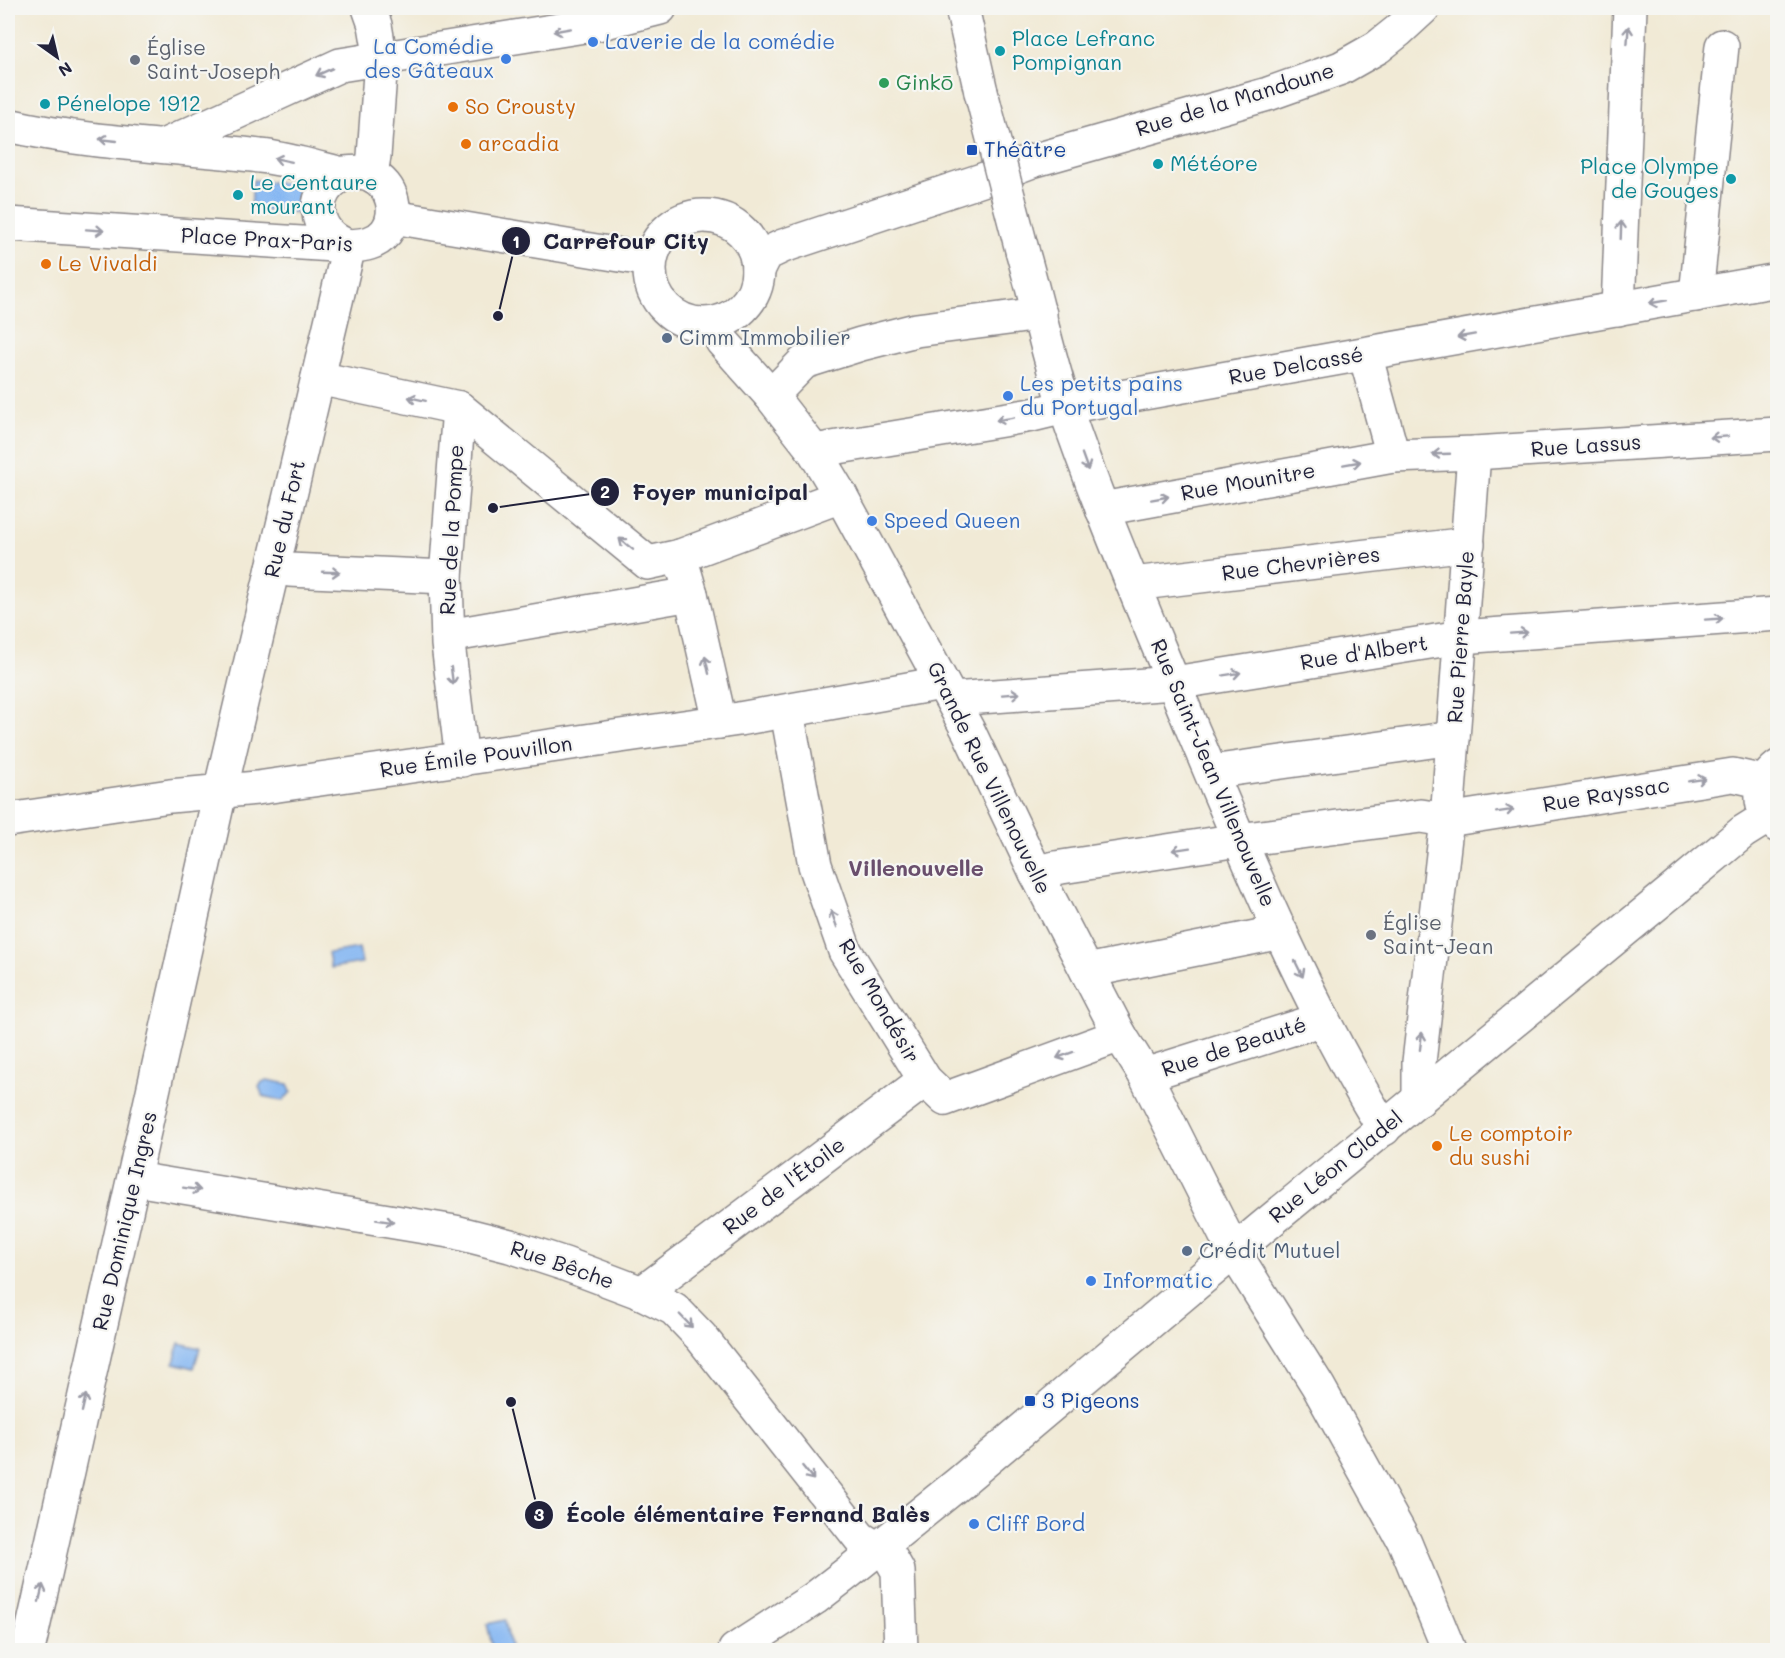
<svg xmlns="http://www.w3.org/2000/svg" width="1785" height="1658" font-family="Mali,sans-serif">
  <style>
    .water { fill: #86b7f2; stroke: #546c96; stroke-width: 1.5 }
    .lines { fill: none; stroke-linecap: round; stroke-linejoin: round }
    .minor-casing { stroke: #8a8688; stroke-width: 36 }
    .major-casing { stroke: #8a8688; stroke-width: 36 }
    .minor { stroke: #fff; stroke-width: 33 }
    .major { stroke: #fff; stroke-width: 33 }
    .minor-bridge-casing { stroke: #8a8688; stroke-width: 36; stroke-linecap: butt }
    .minor-bridge { stroke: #fff; stroke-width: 33 }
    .oneway { stroke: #9c9ca7 }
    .shop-dot { fill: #3f7fe0; stroke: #f6f6f2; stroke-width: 2 }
    .culture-dot { fill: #0f9aa8; stroke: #f6f6f2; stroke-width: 2 }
    .worship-dot { fill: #6b7280; stroke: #f6f6f2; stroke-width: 2 }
    .leisure-dot { fill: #2e9e5b; stroke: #f6f6f2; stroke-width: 2 }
    .food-dot { fill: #e8710a; stroke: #f6f6f2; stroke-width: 2 }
    .transit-dot { fill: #1a4fb4; stroke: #f6f6f2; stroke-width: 2 }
    .service-dot { fill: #5c6f8a; stroke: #f6f6f2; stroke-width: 2 }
    .labels { text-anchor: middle; stroke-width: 4.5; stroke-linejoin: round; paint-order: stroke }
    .culture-label { font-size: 21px; fill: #0d838f; stroke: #f6f6f2; text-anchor: start }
    .shop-label { font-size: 21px; fill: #366cbe; stroke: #f6f6f2; text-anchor: start }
    .worship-label { font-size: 21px; fill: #5b616d; stroke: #f6f6f2; text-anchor: start }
    .leisure-label { font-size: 21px; fill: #27864d; stroke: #f6f6f2; text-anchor: start }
    .street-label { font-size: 21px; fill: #22223b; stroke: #f6f6f2 }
    .food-label { font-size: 21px; fill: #c56008; stroke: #f6f6f2; text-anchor: start }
    .transit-label { font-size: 21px; fill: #164399; stroke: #f6f6f2; text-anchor: start }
    .service-label { font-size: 21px; fill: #4e5e75; stroke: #f6f6f2; text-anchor: start }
    .neighbourhood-label { font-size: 22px; font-weight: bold; fill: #6a4f6d; stroke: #f6f6f2 }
    .leader { fill: none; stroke: #22223b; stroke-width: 2 }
    .callout-dot { fill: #22223b; stroke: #f6f6f2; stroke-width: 2 }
    .mark-label { font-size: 18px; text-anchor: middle; font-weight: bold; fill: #fff }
    .callout-label { font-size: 22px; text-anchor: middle; font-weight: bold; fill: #22223b; stroke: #f6f6f2; stroke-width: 4.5; stroke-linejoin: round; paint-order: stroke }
  </style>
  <rect width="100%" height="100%" fill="#f6f6f2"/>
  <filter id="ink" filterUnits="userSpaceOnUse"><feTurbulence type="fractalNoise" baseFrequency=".0167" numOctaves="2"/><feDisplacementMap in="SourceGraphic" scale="12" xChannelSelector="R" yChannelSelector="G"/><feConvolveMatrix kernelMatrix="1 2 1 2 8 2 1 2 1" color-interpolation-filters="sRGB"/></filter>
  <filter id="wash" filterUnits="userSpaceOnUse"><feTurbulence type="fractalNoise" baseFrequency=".008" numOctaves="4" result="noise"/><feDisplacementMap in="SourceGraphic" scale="24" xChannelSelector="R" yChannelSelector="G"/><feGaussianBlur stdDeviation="1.35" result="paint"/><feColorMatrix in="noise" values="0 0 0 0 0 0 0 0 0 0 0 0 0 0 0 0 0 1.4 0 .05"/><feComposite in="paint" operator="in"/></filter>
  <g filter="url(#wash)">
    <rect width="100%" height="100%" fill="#f1ead6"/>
    <g class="water">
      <path d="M 253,180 L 310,186 L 305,213 L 251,209 Z"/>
      <path d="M 359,948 L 362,963 L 331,968 L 328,953 Z"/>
      <path d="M 267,1080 L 288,1084 L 291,1092 L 283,1101 L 263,1096 L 259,1087 L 262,1082 Z"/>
      <path d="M 179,1343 L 200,1348 L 194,1368 L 174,1363 Z"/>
      <path d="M 505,1620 L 511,1650 L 493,1650 L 487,1624 Z"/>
    </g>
  </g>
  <g filter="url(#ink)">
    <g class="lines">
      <defs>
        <g id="minor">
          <path d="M 369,8 L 375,25 L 381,60 L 374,156 L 371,174"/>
          <path d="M 962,8 L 981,92"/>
          <path d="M 163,146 L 340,65 L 597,24 L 660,8"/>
          <path d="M 1022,250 C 1037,302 1048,356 1065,407 C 1102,516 1149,622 1192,728 C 1249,864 1307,1003 1384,1129"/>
          <path d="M 1696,295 L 1722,46"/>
          <path d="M 1618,309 L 1630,8"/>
          <path d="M 715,323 L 722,341 L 771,396 L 814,451 L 841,496 L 969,732 L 1036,873 L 1120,1035 L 1145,1075 L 1234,1252"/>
          <path d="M 1365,354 L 1393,456"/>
          <path d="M 318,378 L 459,408 L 648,563 L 680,556 L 691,594 L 720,722"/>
          <path d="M 771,396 L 804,362 L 861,344 L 916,330 L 1040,314"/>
          <path d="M 459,408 L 446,577 L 448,644 L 462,760"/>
          <path d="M 814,451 L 1032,415 L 1065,407 L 1778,280"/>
          <path d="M 1102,509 L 1393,456 L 1474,453 L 1778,434"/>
          <path d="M 680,556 L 841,496"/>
          <path d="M 273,568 L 289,570 L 446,577"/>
          <path d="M 1133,584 L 1468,544"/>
          <path d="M 448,636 L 691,594"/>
          <path d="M 952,699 L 1174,683 L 1461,637 L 1778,614"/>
          <path d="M 787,712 L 815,865 L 845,951 L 925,1080 L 945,1099 L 1120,1035"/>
          <path d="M 1211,772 L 1453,738"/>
          <path d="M 8,820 L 170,796 L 257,788 L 739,719 L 942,683"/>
          <path d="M 1036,873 L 1055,868 L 1239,840 L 1421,816 L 1447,820 L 1733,775 L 1764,782"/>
          <path d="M 1087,971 L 1281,932"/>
          <path d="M 1145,1075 L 1323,1019"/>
          <path d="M 1419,1100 L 1419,1062 L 1447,820 L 1474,453"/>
          <path d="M 135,1179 L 455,1232 L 510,1246 L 565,1264 L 642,1293 L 674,1309 L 701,1337 L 860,1538 L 890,1557 L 898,1571 L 901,1650"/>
          <path d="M 642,1293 L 925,1080"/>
          <path d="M 28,1650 L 220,792 L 349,246"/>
        </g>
        <g id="major">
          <path d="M 8,125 C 90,144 176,146 260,156 C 281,158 302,164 322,169 C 329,170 338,174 344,173 C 354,173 362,170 371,175 C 393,185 400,213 386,232 C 376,244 364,245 349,246 L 8,224"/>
          <path d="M 344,174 C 308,191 311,234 349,246"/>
          <circle cx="704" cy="270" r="54"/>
          <path d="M 393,217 L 650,260"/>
          <path d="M 758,270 L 766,254 L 783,246 L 982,180 L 1032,161 L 1268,94 L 1341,68 L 1378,47 L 1398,31 L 1423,8"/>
          <path d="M 1778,767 C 1757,783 1756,810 1778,826"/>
          <path d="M 1234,1252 L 1318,1386 L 1405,1543 L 1449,1650"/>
          <path d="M 735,1650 L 815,1598 L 850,1571 L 959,1483 L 1262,1228 L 1672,891 L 1743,832 L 1767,817"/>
        </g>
      </defs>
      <use href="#minor" class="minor-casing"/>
      <use href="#major" class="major-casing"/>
      <use href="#minor" class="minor"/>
      <use href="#major" class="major"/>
      <defs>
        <path id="minor-bridge" d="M 981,92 L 1022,250"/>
      </defs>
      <use href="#minor-bridge" class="minor-bridge-casing"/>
      <use href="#minor-bridge" class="minor-bridge"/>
    </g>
    <defs><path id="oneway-shaft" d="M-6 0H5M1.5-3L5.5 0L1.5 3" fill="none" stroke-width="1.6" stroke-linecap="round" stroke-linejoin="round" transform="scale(1.5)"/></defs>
    <g class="oneway">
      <use href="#oneway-shaft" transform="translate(562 30) rotate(170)"/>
      <use href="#oneway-shaft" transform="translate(1628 35) rotate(-86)"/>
      <use href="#oneway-shaft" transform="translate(324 72) rotate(156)"/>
      <use href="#oneway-shaft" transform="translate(108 140) rotate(-174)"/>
      <use href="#oneway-shaft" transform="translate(283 160) rotate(-168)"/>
      <use href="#oneway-shaft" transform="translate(95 230) rotate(4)"/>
      <use href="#oneway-shaft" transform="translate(1621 230) rotate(-88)"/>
      <use href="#oneway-shaft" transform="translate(1658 302) rotate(170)"/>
      <use href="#oneway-shaft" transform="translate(1466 336) rotate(170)"/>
      <use href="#oneway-shaft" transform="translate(417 399) rotate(-168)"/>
      <use href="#oneway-shaft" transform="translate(1005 419) rotate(171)"/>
      <use href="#oneway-shaft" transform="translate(1719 437) rotate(176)"/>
      <use href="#oneway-shaft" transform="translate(1441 454) rotate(178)"/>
      <use href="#oneway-shaft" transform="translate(1085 462) rotate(70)"/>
      <use href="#oneway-shaft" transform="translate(1352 463) rotate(-10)"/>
      <use href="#oneway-shaft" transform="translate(1160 498) rotate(-10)"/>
      <use href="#oneway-shaft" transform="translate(626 544) rotate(-141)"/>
      <use href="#oneway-shaft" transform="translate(331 572) rotate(2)"/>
      <use href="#oneway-shaft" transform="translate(1714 619) rotate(-4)"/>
      <use href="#oneway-shaft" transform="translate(1519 633) rotate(-4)"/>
      <use href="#oneway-shaft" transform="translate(707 665) rotate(-103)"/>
      <use href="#oneway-shaft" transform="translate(1232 674) rotate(-9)"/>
      <use href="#oneway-shaft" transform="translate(452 676) rotate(83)"/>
      <use href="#oneway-shaft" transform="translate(1011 694) rotate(-4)"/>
      <use href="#oneway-shaft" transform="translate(1697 780) rotate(-9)"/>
      <use href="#oneway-shaft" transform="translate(1505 811) rotate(-9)"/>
      <use href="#oneway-shaft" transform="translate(1181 849) rotate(171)"/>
      <use href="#oneway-shaft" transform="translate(834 919) rotate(-110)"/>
      <use href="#oneway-shaft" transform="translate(1299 969) rotate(64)"/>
      <use href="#oneway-shaft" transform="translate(1421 1041) rotate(-83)"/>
      <use href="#oneway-shaft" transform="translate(1065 1055) rotate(160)"/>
      <use href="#oneway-shaft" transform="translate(192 1189) rotate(9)"/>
      <use href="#oneway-shaft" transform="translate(385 1221) rotate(9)"/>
      <use href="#oneway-shaft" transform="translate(686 1321) rotate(46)"/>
      <use href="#oneway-shaft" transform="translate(84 1403) rotate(-77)"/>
      <use href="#oneway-shaft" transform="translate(808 1473) rotate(51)"/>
      <use href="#oneway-shaft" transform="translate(41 1593) rotate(-77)"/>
    </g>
  </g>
  <g class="shop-dot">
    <circle cx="593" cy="42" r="6"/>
    <circle cx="506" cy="59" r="6"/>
    <circle cx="1008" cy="396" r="6"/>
    <circle cx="872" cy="521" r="6"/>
    <circle cx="1091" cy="1281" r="6"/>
    <circle cx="974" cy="1524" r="6"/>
  </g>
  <g class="culture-dot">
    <circle cx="1000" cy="51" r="6"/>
    <circle cx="45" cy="104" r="6"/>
    <circle cx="1158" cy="164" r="6"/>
    <circle cx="1731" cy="179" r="6"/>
    <circle cx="238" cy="195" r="6"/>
  </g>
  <g class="worship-dot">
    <circle cx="135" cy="60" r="6"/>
    <circle cx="1371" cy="935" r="6"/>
  </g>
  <circle class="leisure-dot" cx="884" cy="83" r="6"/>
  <g class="food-dot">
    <circle cx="453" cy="107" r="6"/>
    <circle cx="466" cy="144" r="6"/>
    <circle cx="46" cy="264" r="6"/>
    <circle cx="1437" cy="1146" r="6"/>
  </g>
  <g class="transit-dot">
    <rect x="966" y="144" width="12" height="12" rx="3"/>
    <rect x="1024" y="1395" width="12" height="12" rx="3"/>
  </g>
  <g class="service-dot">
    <circle cx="667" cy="338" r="6"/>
    <circle cx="1187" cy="1251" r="6"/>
  </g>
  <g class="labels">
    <g class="culture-label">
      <text x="1012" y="46">Place Lefranc<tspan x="1012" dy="24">Pompignan</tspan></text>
      <text x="57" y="111">Pénelope 1912</text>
      <text x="1170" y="171">Météore</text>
      <text x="1719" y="174" text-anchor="end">Place Olympe<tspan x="1719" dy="24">de Gouges</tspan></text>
      <text x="250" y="190">Le Centaure<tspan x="250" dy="24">mourant</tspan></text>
    </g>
    <g class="shop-label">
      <text x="605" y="49">Laverie de la comédie</text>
      <text x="494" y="54" text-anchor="end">La Comédie<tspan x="494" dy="24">des Gâteaux</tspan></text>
      <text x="1020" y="391">Les petits pains<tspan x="1020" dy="24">du Portugal</tspan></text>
      <text x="884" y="528">Speed Queen</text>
      <text x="1103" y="1288">Informatic</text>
      <text x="986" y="1531">Cliff Bord</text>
    </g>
    <g class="worship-label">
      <text x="147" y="55">Église<tspan x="147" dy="24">Saint-Joseph</tspan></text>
      <text x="1383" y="930">Église<tspan x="1383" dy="24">Saint-Jean</tspan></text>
    </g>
    <g class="leisure-label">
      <text x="896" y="90">Ginkō</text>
    </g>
    <g class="street-label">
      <text transform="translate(1235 100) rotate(-17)" y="7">Rue de la Mandoune</text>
      <text transform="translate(267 240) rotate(3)" y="7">Place Prax-Paris</text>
      <text transform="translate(1296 366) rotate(-10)" y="7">Rue Delcassé</text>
      <text transform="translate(1586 446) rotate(-4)" y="7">Rue Lassus</text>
      <text transform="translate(1248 482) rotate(-10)" y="7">Rue Mounitre</text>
      <text transform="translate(285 519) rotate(-77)" y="7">Rue du Fort</text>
      <text transform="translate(452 530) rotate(-87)" y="7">Rue de la Pompe</text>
      <text transform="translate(1301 564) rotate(-7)" y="7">Rue Chevrières</text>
      <text transform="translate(1461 637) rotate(-86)" y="7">Rue Pierre Bayle</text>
      <text transform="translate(1364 653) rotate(-9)" y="7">Rue d'Albert</text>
      <text transform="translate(476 757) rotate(-8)" y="7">Rue Émile Pouvillon</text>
      <text transform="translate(1213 773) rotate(67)" y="7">Rue Saint-Jean Villenouvelle</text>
      <text transform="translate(989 778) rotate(64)" y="7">Grande Rue Villenouvelle</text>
      <text transform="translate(1606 795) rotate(-9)" y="7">Rue Rayssac</text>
      <text transform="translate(879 1001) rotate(60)" y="7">Rue Mondésir</text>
      <text transform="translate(1234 1047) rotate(-18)" y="7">Rue de Beauté</text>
      <text transform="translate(1336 1167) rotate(-39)" y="7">Rue Léon Cladel</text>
      <text transform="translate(784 1186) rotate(-37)" y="7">Rue de l'Étoile</text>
      <text transform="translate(125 1221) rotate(-77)" y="7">Rue Dominique Ingres</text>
      <text transform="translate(562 1265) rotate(19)" y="7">Rue Bêche</text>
    </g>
    <g class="food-label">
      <text x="465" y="114">So Crousty</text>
      <text x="478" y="151">arcadia</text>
      <text x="58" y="271">Le Vivaldi</text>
      <text x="1449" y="1141">Le comptoir<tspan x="1449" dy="24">du sushi</tspan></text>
    </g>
    <g class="transit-label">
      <text x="984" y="157">Théâtre</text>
      <text x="1042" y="1408">3 Pigeons</text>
    </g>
    <g class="service-label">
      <text x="679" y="345">Cimm Immobilier</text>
      <text x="1199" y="1258">Crédit Mutuel</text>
    </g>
    <g class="neighbourhood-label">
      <text x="916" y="876">Villenouvelle</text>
    </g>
  </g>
  <path class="leader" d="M498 316L516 241M493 508L605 492M511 1402L539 1515"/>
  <g class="callout-dot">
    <circle cx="498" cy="316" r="6"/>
    <circle cx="493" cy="508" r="6"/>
    <circle cx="511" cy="1402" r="6"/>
    <circle cx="516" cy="241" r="15"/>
    <circle cx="605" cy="492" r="15"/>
    <circle cx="539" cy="1515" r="15"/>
  </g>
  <g class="mark-label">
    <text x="516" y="248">1</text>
    <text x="605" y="498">2</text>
    <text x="539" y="1521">3</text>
  </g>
  <g class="callout-label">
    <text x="626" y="249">Carrefour City</text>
    <text x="720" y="500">Foyer municipal</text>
    <text x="748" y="1522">École élémentaire Fernand Balès</text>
  </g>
  <rect width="1785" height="1658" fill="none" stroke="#f6f6f2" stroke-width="30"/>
  <g transform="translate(57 57) rotate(146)" stroke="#f6f6f2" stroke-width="4.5" paint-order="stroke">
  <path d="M0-4.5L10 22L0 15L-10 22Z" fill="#22223b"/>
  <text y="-9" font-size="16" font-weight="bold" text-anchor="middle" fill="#22223b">N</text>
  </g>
</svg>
